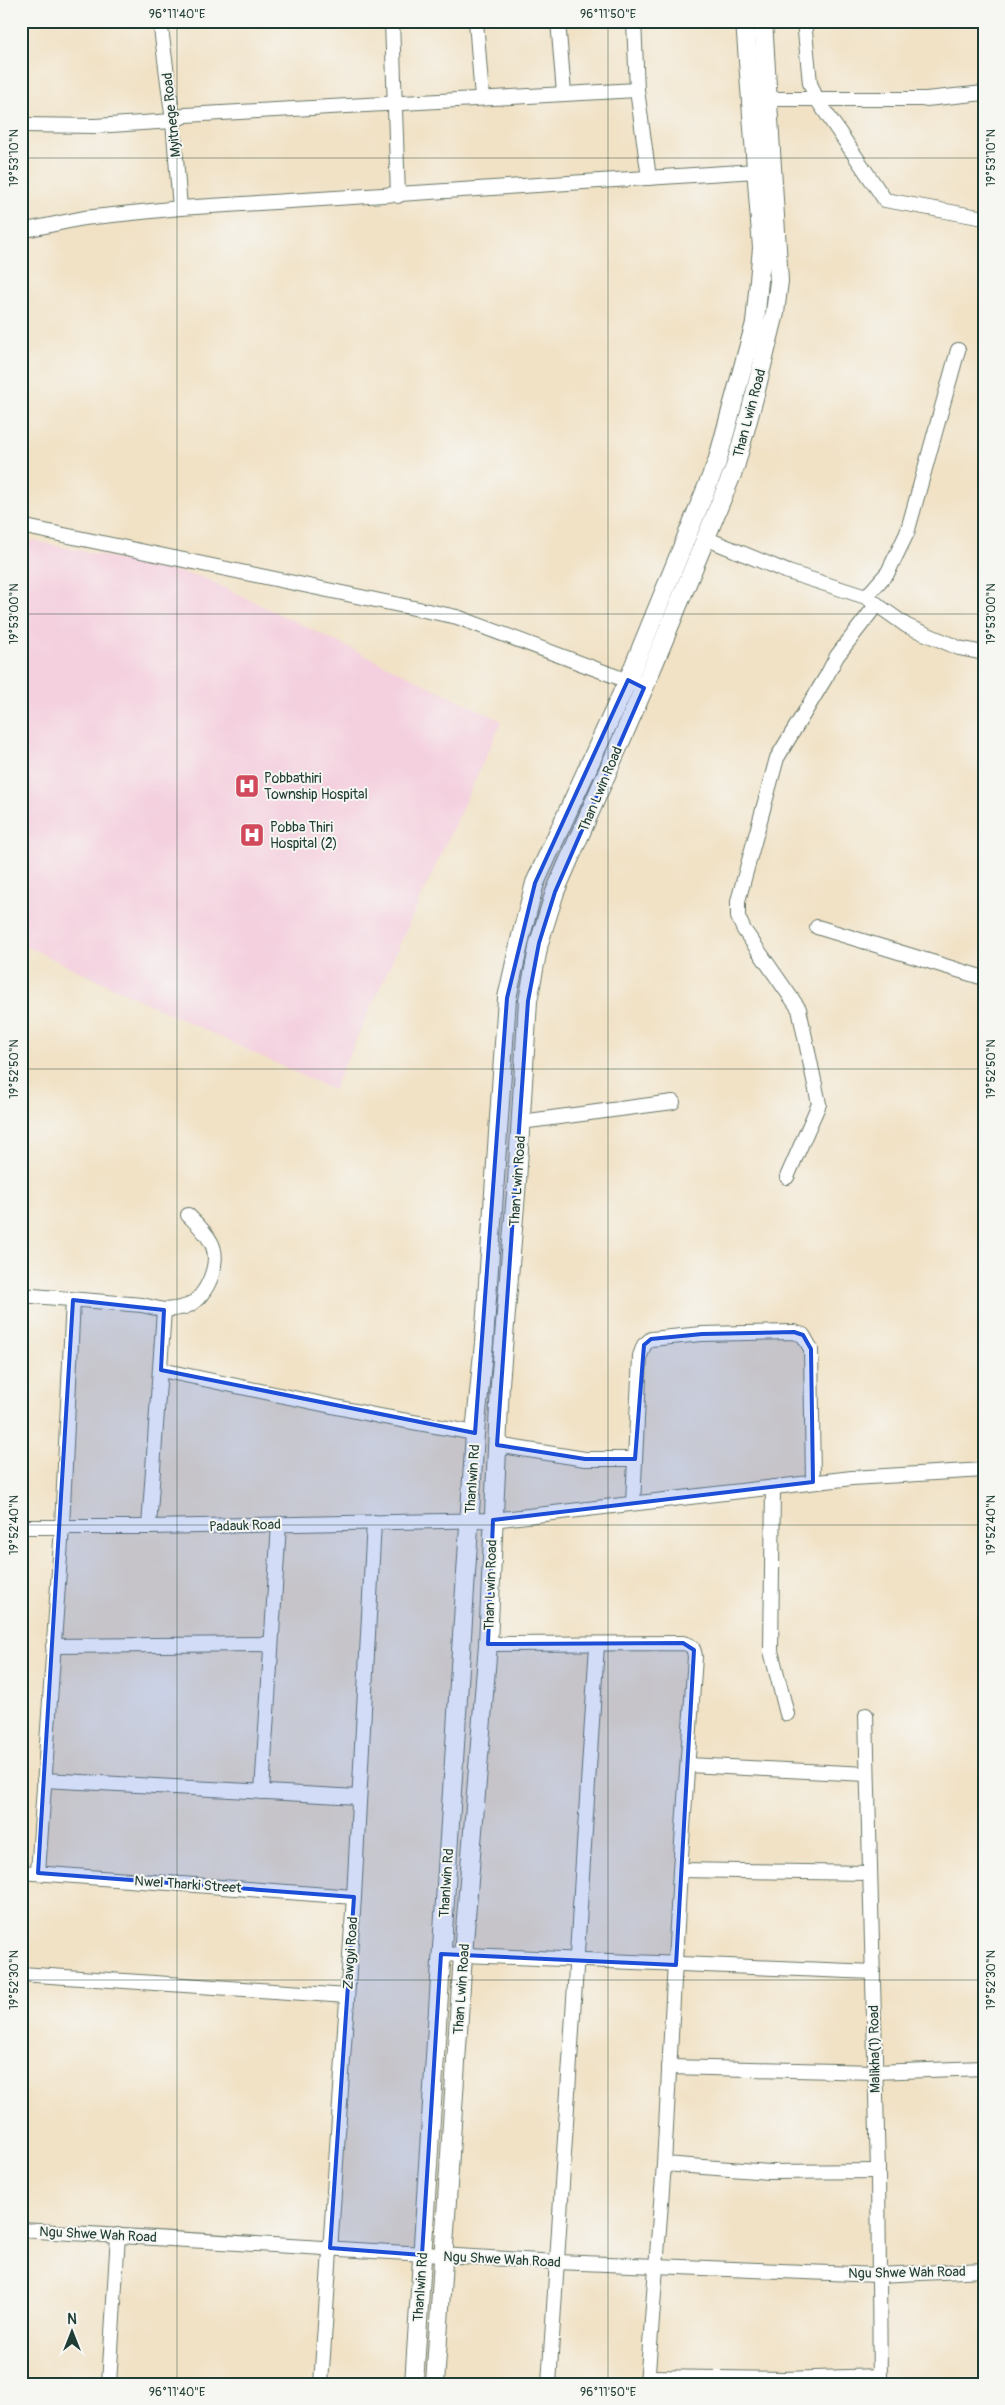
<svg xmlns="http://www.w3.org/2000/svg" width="1005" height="2405" font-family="Pangolin,sans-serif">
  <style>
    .built { fill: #f4cfde }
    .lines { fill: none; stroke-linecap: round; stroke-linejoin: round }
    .minor-casing { stroke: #687767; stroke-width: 16 }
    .major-casing { stroke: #687767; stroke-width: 20 }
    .minor { stroke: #fff; stroke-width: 14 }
    .major { stroke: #fff; stroke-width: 18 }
    .marked { fill: #1d4ed8; fill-opacity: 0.2; stroke: #1d4ed8; stroke-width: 4; stroke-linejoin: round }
    .ticks { fill: none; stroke: #1f3d34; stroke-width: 1; stroke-opacity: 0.45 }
    .labels { text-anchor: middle; stroke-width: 4; stroke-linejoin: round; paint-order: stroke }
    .street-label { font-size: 14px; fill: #1f3d34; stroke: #f6f6f2 }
    .poi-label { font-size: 14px; fill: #1f3d34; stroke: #f6f6f2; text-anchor: start }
    .neatline { fill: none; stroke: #1f3d34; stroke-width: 2 }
    .ticks-label { font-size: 12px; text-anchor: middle; fill: #1f3d34 }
  </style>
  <rect width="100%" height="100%" fill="#f6f6f2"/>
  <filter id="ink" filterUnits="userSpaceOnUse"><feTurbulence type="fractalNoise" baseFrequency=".02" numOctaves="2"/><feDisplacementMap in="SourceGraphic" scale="10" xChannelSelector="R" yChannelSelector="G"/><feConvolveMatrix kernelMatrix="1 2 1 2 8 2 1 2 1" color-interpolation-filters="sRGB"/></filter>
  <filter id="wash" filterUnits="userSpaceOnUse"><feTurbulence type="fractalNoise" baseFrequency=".0096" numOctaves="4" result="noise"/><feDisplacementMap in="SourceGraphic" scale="20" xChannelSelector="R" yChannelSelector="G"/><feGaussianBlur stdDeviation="1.12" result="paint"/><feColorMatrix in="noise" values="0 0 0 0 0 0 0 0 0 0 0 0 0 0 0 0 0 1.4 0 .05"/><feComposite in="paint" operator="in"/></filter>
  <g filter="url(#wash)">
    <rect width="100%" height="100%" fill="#f1e2c6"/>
    <path class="built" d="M 21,538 L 202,577 L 502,721 L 333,1090 L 21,944 Z"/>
  </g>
  <g filter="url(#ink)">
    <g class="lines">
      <defs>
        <g id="minor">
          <path d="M 160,21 L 173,121 L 180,208"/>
          <path d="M 392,21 L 398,196"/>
          <path d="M 476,21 L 482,98"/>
          <path d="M 558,21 L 564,93"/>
          <path d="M 634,21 L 637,90 L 649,178"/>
          <path d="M 804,21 L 810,83 L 816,98 L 885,200 L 984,218"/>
          <path d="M 767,99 L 926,99 L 984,93"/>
          <path d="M 21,125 L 95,126 L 173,121 L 186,115 L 637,90"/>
          <path d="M 21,231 L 84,218 L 180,208 L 756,171"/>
          <path d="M 21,526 L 457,617 L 636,684"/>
          <path d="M 705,538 L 788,572 L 866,597 L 907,626 L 959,648 L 984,653"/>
          <path d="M 866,597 L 888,572 L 907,533 L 958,350"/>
          <path d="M 817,927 L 984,978"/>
          <path d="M 521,1122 L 673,1102"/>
          <path d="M 787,1177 L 819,1104 L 799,1009 L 744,930 L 738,917 L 738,901 L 777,758 L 826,677 L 837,656 L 877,604"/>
          <path d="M 21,1295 L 142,1305 L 164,1310 L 149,1527"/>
          <path d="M 164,1310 C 172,1309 180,1309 187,1306 C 207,1297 222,1262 211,1242 C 205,1231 196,1223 188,1215"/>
          <path d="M 161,1370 L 379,1416 L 475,1433"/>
          <path d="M 497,1445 L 585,1459 L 635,1459"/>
          <path d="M 773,1487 L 771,1651 L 787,1714"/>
          <path d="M 633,1503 L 640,1356 L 644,1345 L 651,1339 L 702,1334 L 794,1332 L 803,1335 L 811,1349 L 813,1482"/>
          <path d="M 21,1527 L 149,1527 L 493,1520 L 852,1478 L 984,1470"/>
          <path d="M 488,1644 L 683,1643 C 692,1645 694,1648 695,1657 L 680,1870 L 664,2164 L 647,2384"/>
          <path d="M 53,1646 L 271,1644"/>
          <path d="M 866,1715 L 878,2171 L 880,2384"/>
          <path d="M 688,1765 L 867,1774"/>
          <path d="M 44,1780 L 358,1797"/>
          <path d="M 262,1792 L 279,1524"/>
          <path d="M 680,1870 L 869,1873"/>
          <path d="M 21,1872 L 354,1897"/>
          <path d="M 38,1873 L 62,1527 L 73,1300"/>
          <path d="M 441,1954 L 873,1972"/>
          <path d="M 21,1974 L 347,1996"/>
          <path d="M 669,2067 L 874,2072 L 984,2068"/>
          <path d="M 664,2164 L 769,2172 L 878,2171"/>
          <path d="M 21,2230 L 557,2262 L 878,2275 L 984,2270"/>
          <path d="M 648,2377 L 783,2379 L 880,2376"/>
          <path d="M 109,2384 L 118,2235"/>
          <path d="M 321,2384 L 354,1897 L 374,1522"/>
          <path d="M 549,2384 L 597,1645"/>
        </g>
        <g id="major">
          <path d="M 414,2384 L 475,1433 L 484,1343 L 507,998 L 521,936 L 535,883 L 628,680 L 717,462 L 755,323 L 762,248 L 745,21"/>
          <path d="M 435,2384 L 463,1955 L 488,1644 L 500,1384 L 517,1181 L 528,1001 L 539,943 L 555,892 L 644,688 L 735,467 L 754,398 L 775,313 L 779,281 L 763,21"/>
        </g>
      </defs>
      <use href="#minor" class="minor-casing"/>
      <use href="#major" class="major-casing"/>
      <use href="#minor" class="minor"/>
      <use href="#major" class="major"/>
    </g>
  </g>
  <path class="marked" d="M 628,680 L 644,688 L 555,892 L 539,943 L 528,1001 L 497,1445 L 585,1459 L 635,1459 L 644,1345 L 651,1339 L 702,1334 L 794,1332 L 803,1335 L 811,1349 L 813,1482 L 493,1520 L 488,1644 L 683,1643 L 694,1650 L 676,1965 L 441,1954 L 422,2255 L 330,2248 L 354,1897 L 38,1873 L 73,1300 L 164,1310 L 161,1370 L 475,1433 L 507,998 L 535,883 Z"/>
  <path class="ticks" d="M 177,21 L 177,2384M 608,21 L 608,2384M 21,158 L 984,158M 21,614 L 984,614M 21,1069 L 984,1069M 21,1525 L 984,1525M 21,1980 L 984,1980"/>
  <defs>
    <symbol id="hospital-square" viewBox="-11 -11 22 22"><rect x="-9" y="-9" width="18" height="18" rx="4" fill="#d1495b" stroke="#f6f6f2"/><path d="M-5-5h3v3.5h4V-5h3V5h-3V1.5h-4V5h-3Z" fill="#fff"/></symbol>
  </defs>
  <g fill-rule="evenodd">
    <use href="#hospital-square" x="233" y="772" width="28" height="28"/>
    <use href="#hospital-square" x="238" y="821" width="28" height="28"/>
  </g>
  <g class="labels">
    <g class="street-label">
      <text transform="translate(171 115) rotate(-96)" y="5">Myitnege Road</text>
      <text transform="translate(749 413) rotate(-75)" y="5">Than Lwin Road</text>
      <text transform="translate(600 789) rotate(-67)" y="5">Than Lwin Road</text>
      <text transform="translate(517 1181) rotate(-86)" y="5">Than Lwin Road</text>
      <text transform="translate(472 1479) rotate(-86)" y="5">Thanlwin Rd</text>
      <text transform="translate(245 1525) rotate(-2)" y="5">Padauk Road</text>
      <text transform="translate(490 1585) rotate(-88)" y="5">Than Lwin Road</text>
      <text transform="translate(446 1883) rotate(-86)" y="5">Thanlwin Rd</text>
      <text transform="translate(188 1884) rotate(4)" y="5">Nwel Tharki Street</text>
      <text transform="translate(350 1953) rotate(-86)" y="5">Zawgyi Road</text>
      <text transform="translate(461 1989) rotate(-86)" y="5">Than Lwin Road</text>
      <text transform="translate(874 2049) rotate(-91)" y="5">Malikha(1) Road</text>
      <text transform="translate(98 2234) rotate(3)" y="5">Ngu Shwe Wah Road</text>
      <text transform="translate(502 2259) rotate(3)" y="5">Ngu Shwe Wah Road</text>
      <text transform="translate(907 2272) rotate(-1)" y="5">Ngu Shwe Wah Road</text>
      <text transform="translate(420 2287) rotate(-86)" y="5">Thanlwin Rd</text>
    </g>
    <g class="poi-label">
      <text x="264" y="783">Pobbathiri<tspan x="264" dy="16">Township Hospital</tspan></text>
      <text x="270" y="832">Pobba Thiri<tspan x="270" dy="16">Hospital (2)</tspan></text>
    </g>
  </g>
  <rect width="1005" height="2405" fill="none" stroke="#f6f6f2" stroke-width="55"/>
  <g transform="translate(72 2332)" stroke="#f6f6f2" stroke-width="4" paint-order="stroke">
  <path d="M0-4L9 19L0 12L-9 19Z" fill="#1f3d34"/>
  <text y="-8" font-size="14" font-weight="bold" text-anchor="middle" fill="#1f3d34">N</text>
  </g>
  <rect x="28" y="28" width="950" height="2350" class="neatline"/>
  <g class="ticks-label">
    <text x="177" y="18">96°11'40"E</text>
    <text x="608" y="18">96°11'50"E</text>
    <text transform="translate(14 158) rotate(-90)" y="4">19°53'10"N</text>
    <text transform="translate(991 158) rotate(-90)" y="4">19°53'10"N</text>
    <text transform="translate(14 614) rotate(-90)" y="4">19°53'00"N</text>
    <text transform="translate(991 614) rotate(-90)" y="4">19°53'00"N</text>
    <text transform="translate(14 1069) rotate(-90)" y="4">19°52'50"N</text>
    <text transform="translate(991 1069) rotate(-90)" y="4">19°52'50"N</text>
    <text transform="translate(14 1525) rotate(-90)" y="4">19°52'40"N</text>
    <text transform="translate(991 1525) rotate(-90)" y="4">19°52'40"N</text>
    <text transform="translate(14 1980) rotate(-90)" y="4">19°52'30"N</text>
    <text transform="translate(991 1980) rotate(-90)" y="4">19°52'30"N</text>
    <text x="177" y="2396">96°11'40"E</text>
    <text x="608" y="2396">96°11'50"E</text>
  </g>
</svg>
